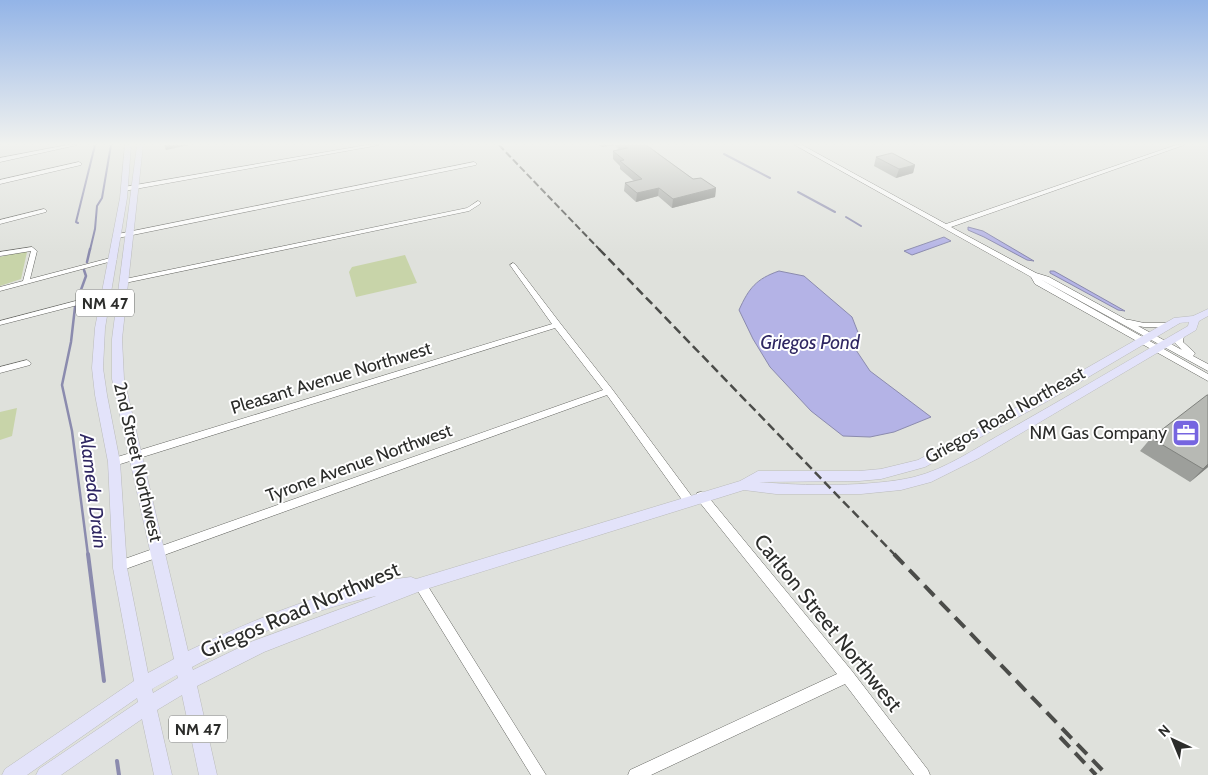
<svg xmlns="http://www.w3.org/2000/svg" width="1208" height="775" font-family="Cabin,sans-serif">
  <style>
    .green { fill: #c8d4a9 }
    .water { fill: #b4b3e6; stroke: #8b8bae }
    .lines { fill: none; stroke-linecap: round; stroke-linejoin: round }
    .stream-far2 { stroke: #8b8bae; stroke-width: 2 }
    .stream-far1 { stroke: #8b8bae; stroke-width: 2.5 }
    .stream { stroke: #8b8bae; stroke-width: 4 }
    .minor-casing { stroke: #646561; stroke-width: 1 }
    .major-casing { stroke: #bbbcbb; stroke-width: 1 }
    .minor { fill: #fff; fill-rule: evenodd }
    .major { fill: #e3e3fa; fill-rule: evenodd }
    .rail-far2 { stroke: #4b4c49; stroke-width: 2; stroke-dasharray: 7 3; stroke-linecap: butt }
    .rail-far1 { stroke: #4b4c49; stroke-width: 2.5; stroke-dasharray: 9 4.5; stroke-linecap: butt }
    .rail { stroke: #4b4c49; stroke-width: 4; stroke-dasharray: 14 8; stroke-linecap: butt }
    .wall { fill: #9d9f9b }
    .shaded-wall { fill: #80827e }
    .building { fill: #b7b9b4; stroke: #80827e }
    .labels { text-anchor: middle; stroke-width: 4; stroke-linejoin: round; paint-order: stroke }
    .shield { fill: #fff; stroke: #6b6c6b; stroke-width: 1 }
    .shield-label { font-size: 16px; font-weight: bold; fill: #2c2d2b }
    .street-label { font-size: 18px; fill: #2c2d2b; stroke: #fff }
    .poi-label { font-size: 18px; fill: #2c2d2b; stroke: #fff; text-anchor: end }
    .water-label { font-size: 19px; font-style: italic; fill: #2f2762; stroke: #fff }
    .near-street-label { font-size: 21px; fill: #2c2d2b; stroke: #fff }
  </style>
  <rect width="100%" height="100%" fill="#dfe1dc"/>
  <g class="green">
    <path d="M 24,251 L 27,252 L 21,279 L 0,286 L 0,257 Z"/>
    <path d="M 405,255 L 417,283 L 356,297 L 349,272 L 352,267 Z"/>
    <path d="M 17,408 L 12,436 L 0,440 L 0,412 Z"/>
  </g>
  <g class="water">
    <path d="M 968,227 L 983,231 L 1034,261 L 1027,260 L 984,237 L 968,230 Z"/>
    <path d="M 944,237 L 951,241 L 912,255 L 904,251 Z"/>
    <path d="M 779,271 L 804,276 L 852,317 L 859,335 L 856,350 L 870,371 L 931,417 L 894,432 L 870,437 L 843,436 L 811,411 L 770,367 L 753,339 L 739,310 C 749,288 756,279 779,271 Z"/>
    <path d="M 1050,271 L 1054,271 L 1125,311 L 1118,310 L 1050,273 Z"/>
  </g>
  <g class="lines">
    <g class="stream-far2">
      <path d="M 724,154 L 770,178"/>
      <path d="M 798,192 L 835,212"/>
      <path d="M 846,217 L 861,226"/>
      <path d="M 78,223 L 76,222 L 95,145"/>
      <path d="M 90,250 L 95,229 L 97,206 L 102,198 L 111,145"/>
    </g>
    <g class="stream-far1">
      <path d="M 87,262 L 90,249"/>
      <path d="M 78,298 L 86,276 L 84,270"/>
      <path d="M 75,307 L 71,342 L 62,385 L 72,431 L 88,555"/>
    </g>
    <g class="stream">
      <path d="M 88,554 L 104,681"/>
      <path d="M 117,761 L 119,775"/>
    </g>
    <defs>
      <g id="minor">
        <path d="M 67,145 L 77,145 L 0,162 L 0,158 Z"/>
        <path d="M 367,145 L 379,145 L 124,191 L 121,189 L 124,187 Z"/>
        <path d="M 795,145 L 802,145 L 946,224 L 1176,145 L 1184,145 L 951,227 L 1036,273 L 1049,277 L 1127,320 L 1130,320 L 1144,323 L 1173,323 L 1174,325 L 1173,327 L 1144,327 L 1138,326 L 1182,350 L 1175,343 L 1177,333 L 1183,333 L 1184,335 L 1183,342 L 1194,352 L 1195,354 L 1193,356 L 1208,364 L 1208,371 L 1040,279 L 1208,374 L 1208,381 L 1035,284 L 1031,277 Z"/>
        <path d="M 79,162 L 82,164 L 81,165 L 0,184 L 0,180 Z"/>
        <path d="M 474,162 L 477,164 L 476,165 L 118,238 L 115,236 L 118,234 Z"/>
        <path d="M 478,201 L 480,202 L 480,204 L 469,211 L 125,283 L 121,281 L 125,279 L 467,208 Z"/>
        <path d="M 44,209 L 46,210 L 46,212 L 0,224 L 0,220 Z"/>
        <path d="M 32,247 L 37,251 L 30,279 L 114,257 L 117,259 L 116,260 L 0,291 L 0,287 L 23,281 L 31,251 L 0,256 L 0,252 Z"/>
        <path d="M 513,263 L 515,264 L 560,323 L 612,389 L 693,498 L 694,501 L 693,504 L 689,505 L 685,504 L 607,395 L 120,571 L 116,570 L 114,566 L 116,562 L 603,390 L 555,328 L 114,466 L 111,465 L 109,462 L 111,459 L 114,458 L 552,324 L 510,265 Z"/>
        <path d="M 106,293 L 109,293 L 109,297 L 0,325 L 0,321 Z"/>
        <path d="M 27,360 L 31,363 L 30,365 L 0,373 L 0,367 Z"/>
        <path d="M 701,492 L 705,493 L 852,671 L 928,770 L 930,775 L 914,775 L 845,684 L 651,775 L 628,775 L 630,770 L 837,674 L 697,499 L 696,496 L 697,493 Z"/>
        <path d="M 420,579 L 424,580 L 546,775 L 531,775 L 416,588 L 414,584 L 416,580 Z"/>
      </g>
      <path id="major" d="M 125,145 L 131,145 L 127,198 L 105,328 L 103,368 L 107,395 L 120,462 L 127,568 L 148,673 L 174,659 L 112,379 L 112,339 L 137,145 L 143,145 L 122,339 L 124,379 L 188,651 C 259,617 333,586 411,577 L 416,579 L 740,481 L 758,471 L 859,471 L 881,469 L 918,460 L 1038,396 L 1174,318 L 1193,316 L 1208,309 L 1208,316 L 1199,321 L 1196,330 L 979,458 L 931,482 L 901,490 L 861,494 L 776,494 L 744,490 L 423,590 L 264,652 L 197,686 L 217,775 L 199,775 L 182,695 L 157,710 L 172,775 L 154,775 L 142,719 L 61,775 L 36,775 L 39,769 L 138,702 L 137,698 L 27,775 L 2,775 L 5,769 L 134,681 L 113,568 L 108,462 L 95,395 L 92,368 L 95,328 L 120,198 ZM 1189,322 L 1188,326 C 1126,362 1065,398 1003,433 C 974,449 946,469 914,477 C 872,487 802,486 759,482 L 859,481 L 881,479 L 925,467 L 1046,402 L 1180,323 ZM 376,596 L 253,641 L 193,670 L 192,667 C 250,636 312,609 376,596 ZM 177,675 L 178,678 L 153,693 L 152,689 Z"/>
    </defs>
    <use href="#minor" class="minor-casing"/>
    <use href="#major" class="major-casing"/>
    <use href="#minor" class="minor"/>
    <use href="#major" class="major"/>
    <path class="rail-far2" d="M 499,145 L 600,250"/>
    <path class="rail-far1" d="M 599,249 L 895,555"/>
    <g class="rail">
      <path d="M 894,554 L 1107,775"/>
      <path d="M 1060,737 L 1096,775"/>
    </g>
  </g>
  <g class="wall">
    <path d="M 599,145 L 647,145 L 693,179 L 716,188 L 715,197 L 672,208 L 658,196 L 636,202 L 624,191 L 625,183 L 634,181 L 620,169 L 620,166 L 613,159 L 613,151 L 619,149 L 614,145 L 602,147 Z"/>
    <path d="M 876,157 L 915,165 L 913,173 L 896,178 L 874,166 Z"/>
    <path d="M 1208,395 L 1208,467 L 1190,482 L 1140,451 L 1151,438 Z"/>
  </g>
  <g class="shaded-wall">
    <path d="M 164,145 L 189,145 L 166,150 Z"/>
    <path d="M 602,145 L 614,145 L 602,147 Z"/>
    <path d="M 915,165 L 913,173 L 896,178 L 899,169 Z"/>
    <path d="M 659,188 L 658,196 L 636,202 L 637,193 Z"/>
    <path d="M 716,188 L 715,197 L 672,208 L 673,199 Z"/>
    <path d="M 1208,464 L 1208,467 L 1190,482 Z"/>
  </g>
  <g class="building">
    <path d="M 624,145 L 646,145 L 693,179 L 701,178 L 716,188 L 673,199 L 659,188 L 637,193 L 625,183 L 642,179 L 620,161 L 624,160 L 613,151 L 628,148 Z"/>
    <path d="M 892,153 L 915,165 L 899,169 L 876,157 Z"/>
    <path d="M 1207,395 L 1208,395 L 1208,464 L 1203,469 L 1151,438 Z"/>
  </g>
  <linearGradient id="sky" x2="0" y2="1"><stop stop-color="#93b4e7"/><stop offset="0.57" stop-color="#f1f2ef"/><stop offset="1" stop-color="#f1f2ef" stop-opacity="0"/></linearGradient>
  <rect width="1208" height="253" fill="url(#sky)"/>
  <defs>
    <symbol id="office-square" viewBox="-11 -11 22 22"><rect x="-9" y="-9" width="18" height="18" rx="4" fill="#7665e0" stroke="#fff"/><path d="M-6-3h4V-5.5h4V-3h4V5H-6ZM-1-4.5V-3h2v-1.5ZM-6 0V1H6V0Z" fill="#fff"/></symbol>
  </defs>
  <g fill-rule="evenodd">
    <use href="#office-square" x="1170" y="417" width="32" height="32"/>
  </g>
  <g class="labels">
    <g class="shield">
      <rect x="76" y="289.5" width="58" height="27" rx="4"/>
      <rect x="169" y="715.5" width="58" height="27" rx="4"/>
    </g>
    <g class="shield-label">
      <text x="105" y="309">NM 47</text>
      <text x="198" y="735">NM 47</text>
    </g>
    <g class="street-label">
      <text transform="translate(331 378) rotate(-17)" y="6">Pleasant Avenue Northwest</text>
      <text transform="translate(1005 415) rotate(-29)" y="6">Griegos Road Northeast</text>
      <text transform="translate(138 462) rotate(77)" y="6">2nd Street Northwest</text>
      <text transform="translate(359 463) rotate(-20)" y="6">Tyrone Avenue Northwest</text>
    </g>
    <g class="poi-label">
      <text x="1167" y="439">NM Gas Company</text>
    </g>
    <g class="water-label">
      <text x="810" y="349">Griegos Pond</text>
      <text transform="translate(94 491) rotate(83)" y="7">Alameda Drain</text>
    </g>
    <g class="near-street-label">
      <text transform="translate(300 610) rotate(-23)" y="7">Griegos Road Northwest</text>
      <text transform="translate(828 623) rotate(51)" y="7">Carlton Street Northwest</text>
    </g>
  </g>
  <g transform="translate(1173 740) rotate(316)" stroke="#ffffff" stroke-width="4" paint-order="stroke">
  <path d="M0-4L9 19L0 12L-9 19Z" fill="#2c2d2b"/>
  <text y="-8" font-size="14" font-weight="bold" text-anchor="middle" fill="#2c2d2b">N</text>
  </g>
</svg>
